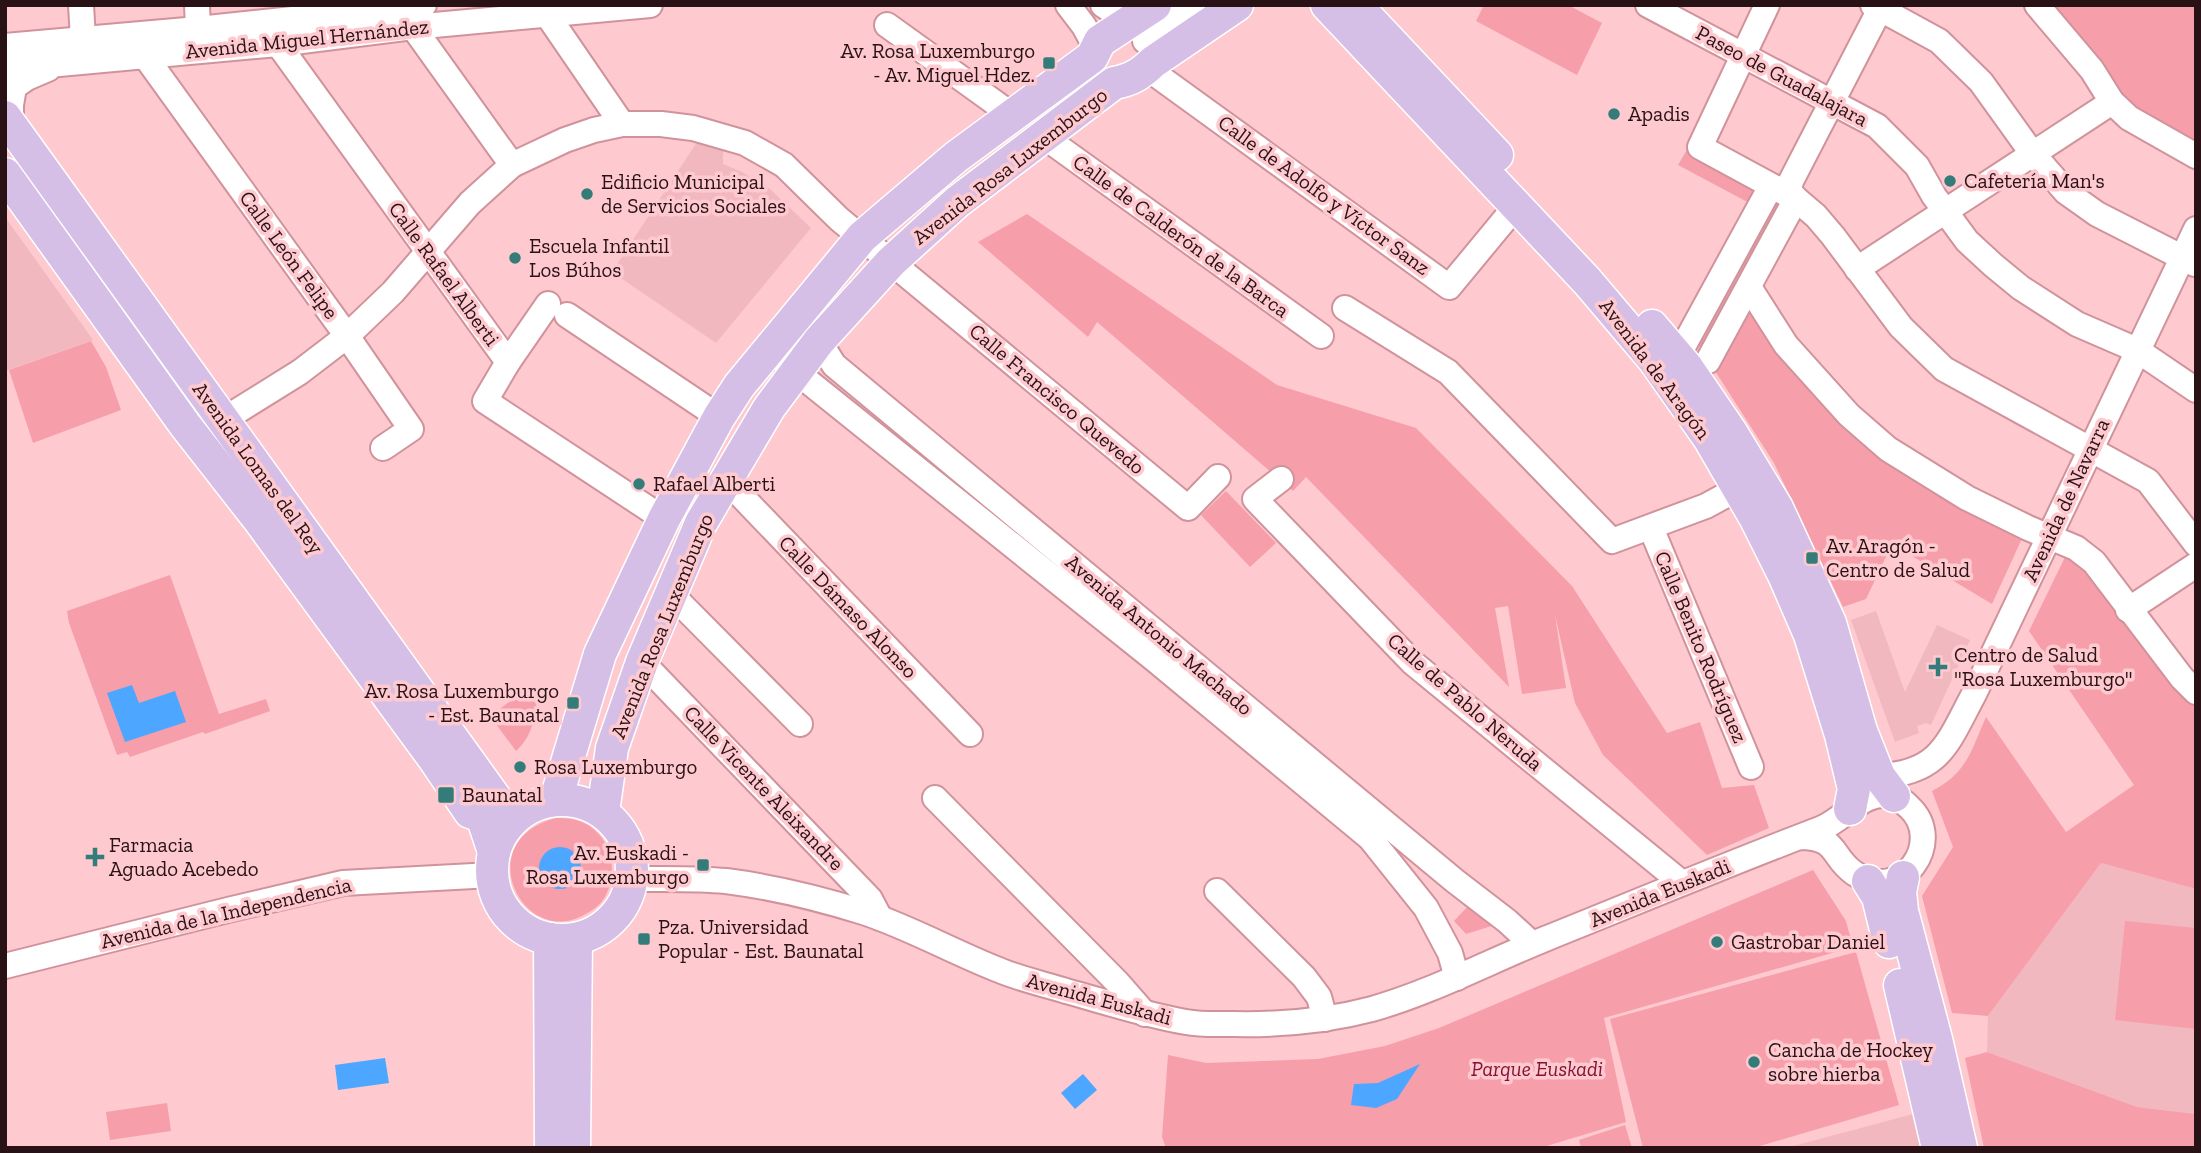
<svg xmlns="http://www.w3.org/2000/svg" width="2201" height="1153" font-family="'Zilla Slab',serif">
  <style>
    .built { fill: #f2b8bf }
    .green { fill: #f79eab; fill-rule: evenodd }
    .water { fill: #4da6ff }
    .lines { fill: none; stroke-linecap: round; stroke-linejoin: round }
    .minor-casing { stroke: #d1939b; stroke-width: 28 }
    .major-casing { stroke: #fff; stroke-width: 35 }
    .minor { stroke: #fff; stroke-width: 24 }
    .major { stroke: #d6bfe6; stroke-width: 32 }
    .poi-dot { fill: #347c79; stroke: #fec9cf; stroke-width: 2.5 }
    .labels { text-anchor: middle; stroke-width: 7; stroke-linejoin: round; paint-order: stroke }
    .street-label { font-size: 21px; fill: #291216; stroke: #fec9cf }
    .poi-label { font-size: 21px; fill: #291216; stroke: #fec9cf; text-anchor: start }
    .park-label { font-size: 21px; font-style: italic; fill: #851235; stroke: #fec9cf }
  </style>
  <rect width="100%" height="100%" fill="#fec9cf"/>
  <g class="built">
    <path d="M 697,142 L 723,149 L 723,164 L 742,172 L 770,189 L 811,228 L 716,343 L 612,272 Z"/>
    <path d="M 5,217 L 93,340 L 5,371 Z"/>
    <path d="M 1876,611 L 1905,692 L 1937,625 L 1970,640 L 1931,725 L 1926,723 L 1917,726 L 1919,733 L 1895,742 L 1851,620 Z"/>
    <path d="M 2101,863 L 2196,889 L 2196,1114 L 2137,1107 L 1987,1052 L 1988,1016 Z"/>
    <path d="M 1913,1114 L 1921,1148 L 1786,1148 Z"/>
  </g>
  <g class="green">
    <path d="M 1484,5 L 1568,5 L 1602,23 L 1577,75 L 1476,21 Z"/>
    <path d="M 2053,5 L 2196,5 L 2196,143 L 2127,101 Z"/>
    <path d="M 1688,148 L 1768,192 L 1785,207 L 1741,290 L 1799,373 L 2025,532 L 1992,604 L 1892,544 L 1866,599 L 1843,607 L 1774,463 L 1692,335 L 1753,205 L 1678,165 Z"/>
    <path d="M 1027,214 L 1277,385 L 1416,428 L 1572,586 L 1667,733 L 1700,722 L 1722,788 L 1754,785 L 1769,828 L 1707,855 L 1603,755 L 1575,703 L 1555,615 L 1566,688 L 1522,694 L 1508,606 L 1495,608 L 1509,687 L 1306,477 L 1293,491 L 1097,322 L 1088,337 L 978,242 Z"/>
    <path d="M 91,341 L 106,367 L 121,410 L 33,443 L 9,370 Z"/>
    <path d="M 1226,491 L 1276,543 L 1250,567 L 1201,515 Z"/>
    <path d="M 2068,551 L 2079,555 L 2196,704 L 2196,889 L 2101,863 L 1988,1016 L 1952,1013 L 1922,896 L 1953,847 L 1932,791 C 1967,773 1971,751 1986,717 L 2066,832 L 2134,785 L 2029,631 Z"/>
    <path d="M 170,575 L 219,714 L 266,699 L 270,711 L 205,734 L 203,732 L 130,757 L 127,752 L 117,755 L 69,623 L 67,611 Z"/>
    <path d="M 528,688 L 537,701 C 534,722 531,737 516,751 L 490,716 Z"/>
    <path d="M 556,818 C 561,818 567,818 572,819 C 607,826 621,865 606,895 C 601,905 592,911 582,916 C 521,947 470,840 556,818 ZM 564,848 L 576,854 L 581,873 L 574,884 L 562,889 L 540,874 L 540,867 L 545,854 Z"/>
    <path d="M 1813,870 L 1846,921 L 1853,947 L 1604,1018 L 1626,1122 L 1540,1148 L 1166,1148 L 1162,1137 L 1168,1055 L 1206,1063 L 1318,1059 L 1385,1046 L 1439,1028 Z"/>
    <path d="M 1473,901 L 1501,923 L 1466,934 L 1454,921 Z"/>
    <path d="M 2125,921 L 2196,928 L 2196,1029 L 2115,1020 Z"/>
    <path d="M 1856,952 L 1899,1105 L 1753,1148 L 1643,1148 L 1610,1019 Z"/>
    <path d="M 1987,1052 L 2137,1107 L 2196,1114 L 2196,1148 L 1984,1148 L 1965,1058 Z"/>
    <path d="M 167,1103 L 171,1131 L 110,1140 L 106,1112 Z"/>
    <path d="M 1625,1125 L 1632,1148 L 1581,1148 L 1579,1140 Z"/>
  </g>
  <g class="water">
    <path d="M 132,685 L 139,703 L 175,691 L 186,722 L 125,742 L 107,693 Z"/>
    <circle cx="560" cy="868" r="21"/>
    <path d="M 385,1058 L 389,1083 L 338,1090 L 335,1065 Z"/>
    <path d="M 1420,1064 L 1397,1099 L 1376,1108 L 1351,1105 L 1354,1084 L 1378,1083 Z"/>
    <path d="M 1083,1074 L 1097,1090 L 1075,1109 L 1061,1093 Z"/>
  </g>
  <g class="lines">
    <defs>
      <g id="minor">
        <path d="M 81,5 L 83,39"/>
        <path d="M 197,5 L 198,29"/>
        <path d="M 1068,5 L 1084,26 L 1096,48"/>
        <path d="M 1103,5 L 1118,15 L 1144,13"/>
        <path d="M 1648,5 L 1877,126 L 1917,166 L 1934,196 L 1967,241 L 1993,265 L 2021,288 L 2077,324 L 2137,350 L 2196,390"/>
        <path d="M 1873,5 L 1939,41 L 1981,82 L 2032,153 L 2066,192 L 2097,214 L 2195,264"/>
        <path d="M 2037,5 L 2092,70 L 2112,102 L 2129,118 L 2196,156"/>
        <path d="M 1880,9 L 1791,181 L 1789,191 L 1796,199 L 1816,216 L 1833,236 L 1901,327 L 1944,369 L 2148,481 L 2196,544"/>
        <path d="M 548,16 L 622,124"/>
        <path d="M 887,25 L 1012,115"/>
        <path d="M 413,27 L 512,165"/>
        <path d="M 1145,41 L 1195,5"/>
        <path d="M 278,44 L 508,362"/>
        <path d="M 5,46 L 198,29 L 424,5"/>
        <path d="M 145,56 L 347,336 L 411,429 L 383,448"/>
        <path d="M 1147,68 L 1449,287 L 1516,206"/>
        <path d="M 5,69 L 278,44 L 413,27 L 650,5"/>
        <path d="M 11,125 L 11,105 L 14,87 L 27,78 L 48,69"/>
        <path d="M 1043,136 L 1321,336"/>
        <path d="M 1857,269 L 2112,102"/>
        <path d="M 1749,287 L 1786,345 L 1849,415 L 1888,449 L 1967,498 L 2028,528 L 2076,548 L 2094,562 L 2182,678 L 2196,692"/>
        <path d="M 548,304 L 508,362 L 485,401 L 664,519"/>
        <path d="M 1345,308 L 1448,372 L 1612,541 L 1706,506 L 1739,488"/>
        <path d="M 567,315 L 719,417"/>
        <path d="M 793,320 L 819,341 L 834,365 L 1455,881 L 1507,921 L 1532,944"/>
        <path d="M 769,350 L 1154,659 L 1370,838 L 1426,908 L 1450,953 L 1457,978"/>
        <path d="M 1678,356 L 1771,186"/>
        <path d="M 1708,361 L 1796,199 L 1700,147 L 1767,5"/>
        <path d="M 223,420 L 300,372 L 347,336 L 393,292 L 470,203 L 512,165 L 565,140 L 594,130 L 622,124 L 661,124 L 693,128 L 745,143 L 784,165 L 839,219 L 1188,508 L 1218,477"/>
        <path d="M 1281,479 L 1255,499 L 1413,663 L 1682,883"/>
        <path d="M 726,480 L 970,734"/>
        <path d="M 1651,528 L 1751,767"/>
        <path d="M 671,594 L 800,724"/>
        <path d="M 2128,610 L 2196,565"/>
        <path d="M 642,662 L 870,899 L 880,918"/>
        <path d="M 1879,776 C 1941,773 1948,742 1974,694 L 2196,229"/>
        <path d="M 935,798 L 1117,982 L 1145,1014"/>
        <path d="M 632,879 C 663,879 695,878 726,881 C 773,887 818,898 863,912 C 909,927 953,952 999,970 C 1020,979 1044,984 1066,991 C 1106,1002 1145,1015 1186,1022 C 1202,1025 1218,1024 1233,1024 C 1280,1025 1327,1021 1372,1009 C 1432,992 1488,962 1545,939 C 1637,902 1728,864 1820,829 C 1842,821 1857,797 1881,795 C 1892,794 1901,799 1909,807 C 1946,841 1902,906 1854,873 C 1829,855 1840,838 1800,837"/>
        <path d="M 1217,891 L 1304,977 L 1319,997 L 1325,1019"/>
        <path d="M 5,966 L 228,910 L 343,883 L 492,875"/>
      </g>
      <g id="major">
        <path d="M 1327,5 L 1587,281 L 1654,360 L 1709,438 L 1756,519 L 1784,575 L 1810,635 L 1841,735 L 1854,789 L 1850,809"/>
        <path d="M 1356,5 L 1497,155"/>
        <path d="M 5,117 L 511,820"/>
        <path d="M 5,174 L 185,425 L 260,521 L 435,760 L 470,812 L 482,816 L 494,852"/>
        <path d="M 1652,326 L 1686,366 L 1731,432 L 1777,508 L 1830,623 L 1861,731 L 1879,776 L 1894,796"/>
        <path d="M 556,799 L 600,654 L 664,519 L 719,417 L 739,386 L 862,237 L 956,157 L 1092,57 L 1100,41 L 1155,5"/>
        <circle cx="562" cy="870" r="70"/>
        <path d="M 603,812 L 612,748 L 642,662 L 701,523 L 769,408 L 819,341 L 891,262 L 957,202 L 1114,83 C 1131,80 1141,74 1153,62 L 1237,5"/>
        <path d="M 1903,877 L 1900,892 L 1902,911 L 1936,1039 L 1961,1148"/>
        <path d="M 1868,881 L 1878,897 L 1889,942"/>
        <path d="M 550,939 L 551,1148"/>
        <path d="M 1900,985 L 1938,1148"/>
        <path d="M 574,1148 L 576,939"/>
      </g>
    </defs>
    <use href="#minor" class="minor-casing"/>
    <use href="#major" class="major-casing"/>
    <use href="#minor" class="minor"/>
    <use href="#major" class="major"/>
  </g>
  <g class="poi-dot">
    <rect x="1042" y="56" width="14" height="14" rx="3.5"/>
    <circle cx="1614" cy="114" r="7"/>
    <circle cx="1950" cy="181" r="7"/>
    <circle cx="587" cy="194" r="7"/>
    <circle cx="515" cy="258" r="7"/>
    <circle cx="639" cy="484" r="7"/>
    <rect x="1805" y="551" width="14" height="14" rx="3.5"/>
    <path d="M1934.5 656.5h7v7h7v7h-7v7h-7v-7h-7v-7h7z"/>
    <rect x="566" y="696" width="14" height="14" rx="3.5"/>
    <circle cx="520" cy="767" r="7"/>
    <rect x="437" y="786" width="18" height="18" rx="3.5"/>
    <path d="M91.5 846.5h7v7h7v7h-7v7h-7v-7h-7v-7h7z"/>
    <rect x="696" y="858" width="14" height="14" rx="3.5"/>
    <rect x="637" y="932" width="14" height="14" rx="3.5"/>
    <circle cx="1717" cy="942" r="7"/>
    <circle cx="1754" cy="1062" r="7"/>
  </g>
  <g class="labels">
    <g class="street-label">
      <text transform="translate(307 39) rotate(-6)" y="7">Avenida Miguel Hernández</text>
      <text transform="translate(1782 76) rotate(28)" y="7">Paseo de Guadalajara</text>
      <text transform="translate(1010 166) rotate(-38)" y="7">Avenida Rosa Luxemburgo</text>
      <text transform="translate(1324 195) rotate(36)" y="7">Calle de Adolfo y Víctor Sanz</text>
      <text transform="translate(1181 236) rotate(36)" y="7">Calle de Calderón de la Barca</text>
      <text transform="translate(289 255) rotate(54)" y="7">Calle León Felipe</text>
      <text transform="translate(444 274) rotate(54)" y="7">Calle Rafael Alberti</text>
      <text transform="translate(1655 369) rotate(53)" y="7">Avenida de Aragón</text>
      <text transform="translate(1057 399) rotate(40)" y="7">Calle Francisco Quevedo</text>
      <text transform="translate(258 468) rotate(54)" y="7">Avenida Lomas del Rey</text>
      <text transform="translate(2066 500) rotate(-65)" y="7">Avenida de Navarra</text>
      <text transform="translate(848 607) rotate(46)" y="7">Calle Dámaso Alonso</text>
      <text transform="translate(662 626) rotate(-68)" y="7">Avenida Rosa Luxemburgo</text>
      <text transform="translate(1159 635) rotate(40)" y="7">Avenida Antonio Machado</text>
      <text transform="translate(1701 647) rotate(67)" y="7">Calle Benito Rodríguez</text>
      <text transform="translate(1465 702) rotate(41)" y="7">Calle de Pablo Neruda</text>
      <text transform="translate(764 788) rotate(46)" y="7">Calle Vicente Aleixandre</text>
      <text transform="translate(1660 893) rotate(-22)" y="7">Avenida Euskadi</text>
      <text transform="translate(226 913) rotate(-13)" y="7">Avenida de la Independencia</text>
      <text transform="translate(1099 999) rotate(15)" y="7">Avenida Euskadi</text>
    </g>
    <g class="poi-label">
      <text x="1035" y="58" text-anchor="end">Av. Rosa Luxemburgo<tspan x="1035" dy="24">- Av. Miguel Hdez.</tspan></text>
      <text x="1628" y="121">Apadis</text>
      <text x="1964" y="188">Cafetería Man's</text>
      <text x="601" y="189">Edificio Municipal<tspan x="601" dy="24">de Servicios Sociales</tspan></text>
      <text x="529" y="253">Escuela Infantil<tspan x="529" dy="24">Los Búhos</tspan></text>
      <text x="653" y="491">Rafael Alberti</text>
      <text x="1826" y="553">Av. Aragón -<tspan x="1826" dy="24">Centro de Salud</tspan></text>
      <text x="1954" y="662">Centro de Salud<tspan x="1954" dy="24">"Rosa Luxemburgo"</tspan></text>
      <text x="559" y="698" text-anchor="end">Av. Rosa Luxemburgo<tspan x="559" dy="24">- Est. Baunatal</tspan></text>
      <text x="534" y="774">Rosa Luxemburgo</text>
      <text x="462" y="802">Baunatal</text>
      <text x="109" y="852">Farmacia<tspan x="109" dy="24">Aguado Acebedo</tspan></text>
      <text x="689" y="860" text-anchor="end">Av. Euskadi -<tspan x="689" dy="24">Rosa Luxemburgo</tspan></text>
      <text x="658" y="934">Pza. Universidad<tspan x="658" dy="24">Popular - Est. Baunatal</tspan></text>
      <text x="1731" y="949">Gastrobar Daniel</text>
      <text x="1768" y="1057">Cancha de Hockey<tspan x="1768" dy="24">sobre hierba</tspan></text>
    </g>
    <g class="park-label">
      <text x="1537" y="1076">Parque Euskadi</text>
    </g>
  </g>
  <rect width="2201" height="1153" fill="none" stroke="#291216" stroke-width="14"/>
</svg>
